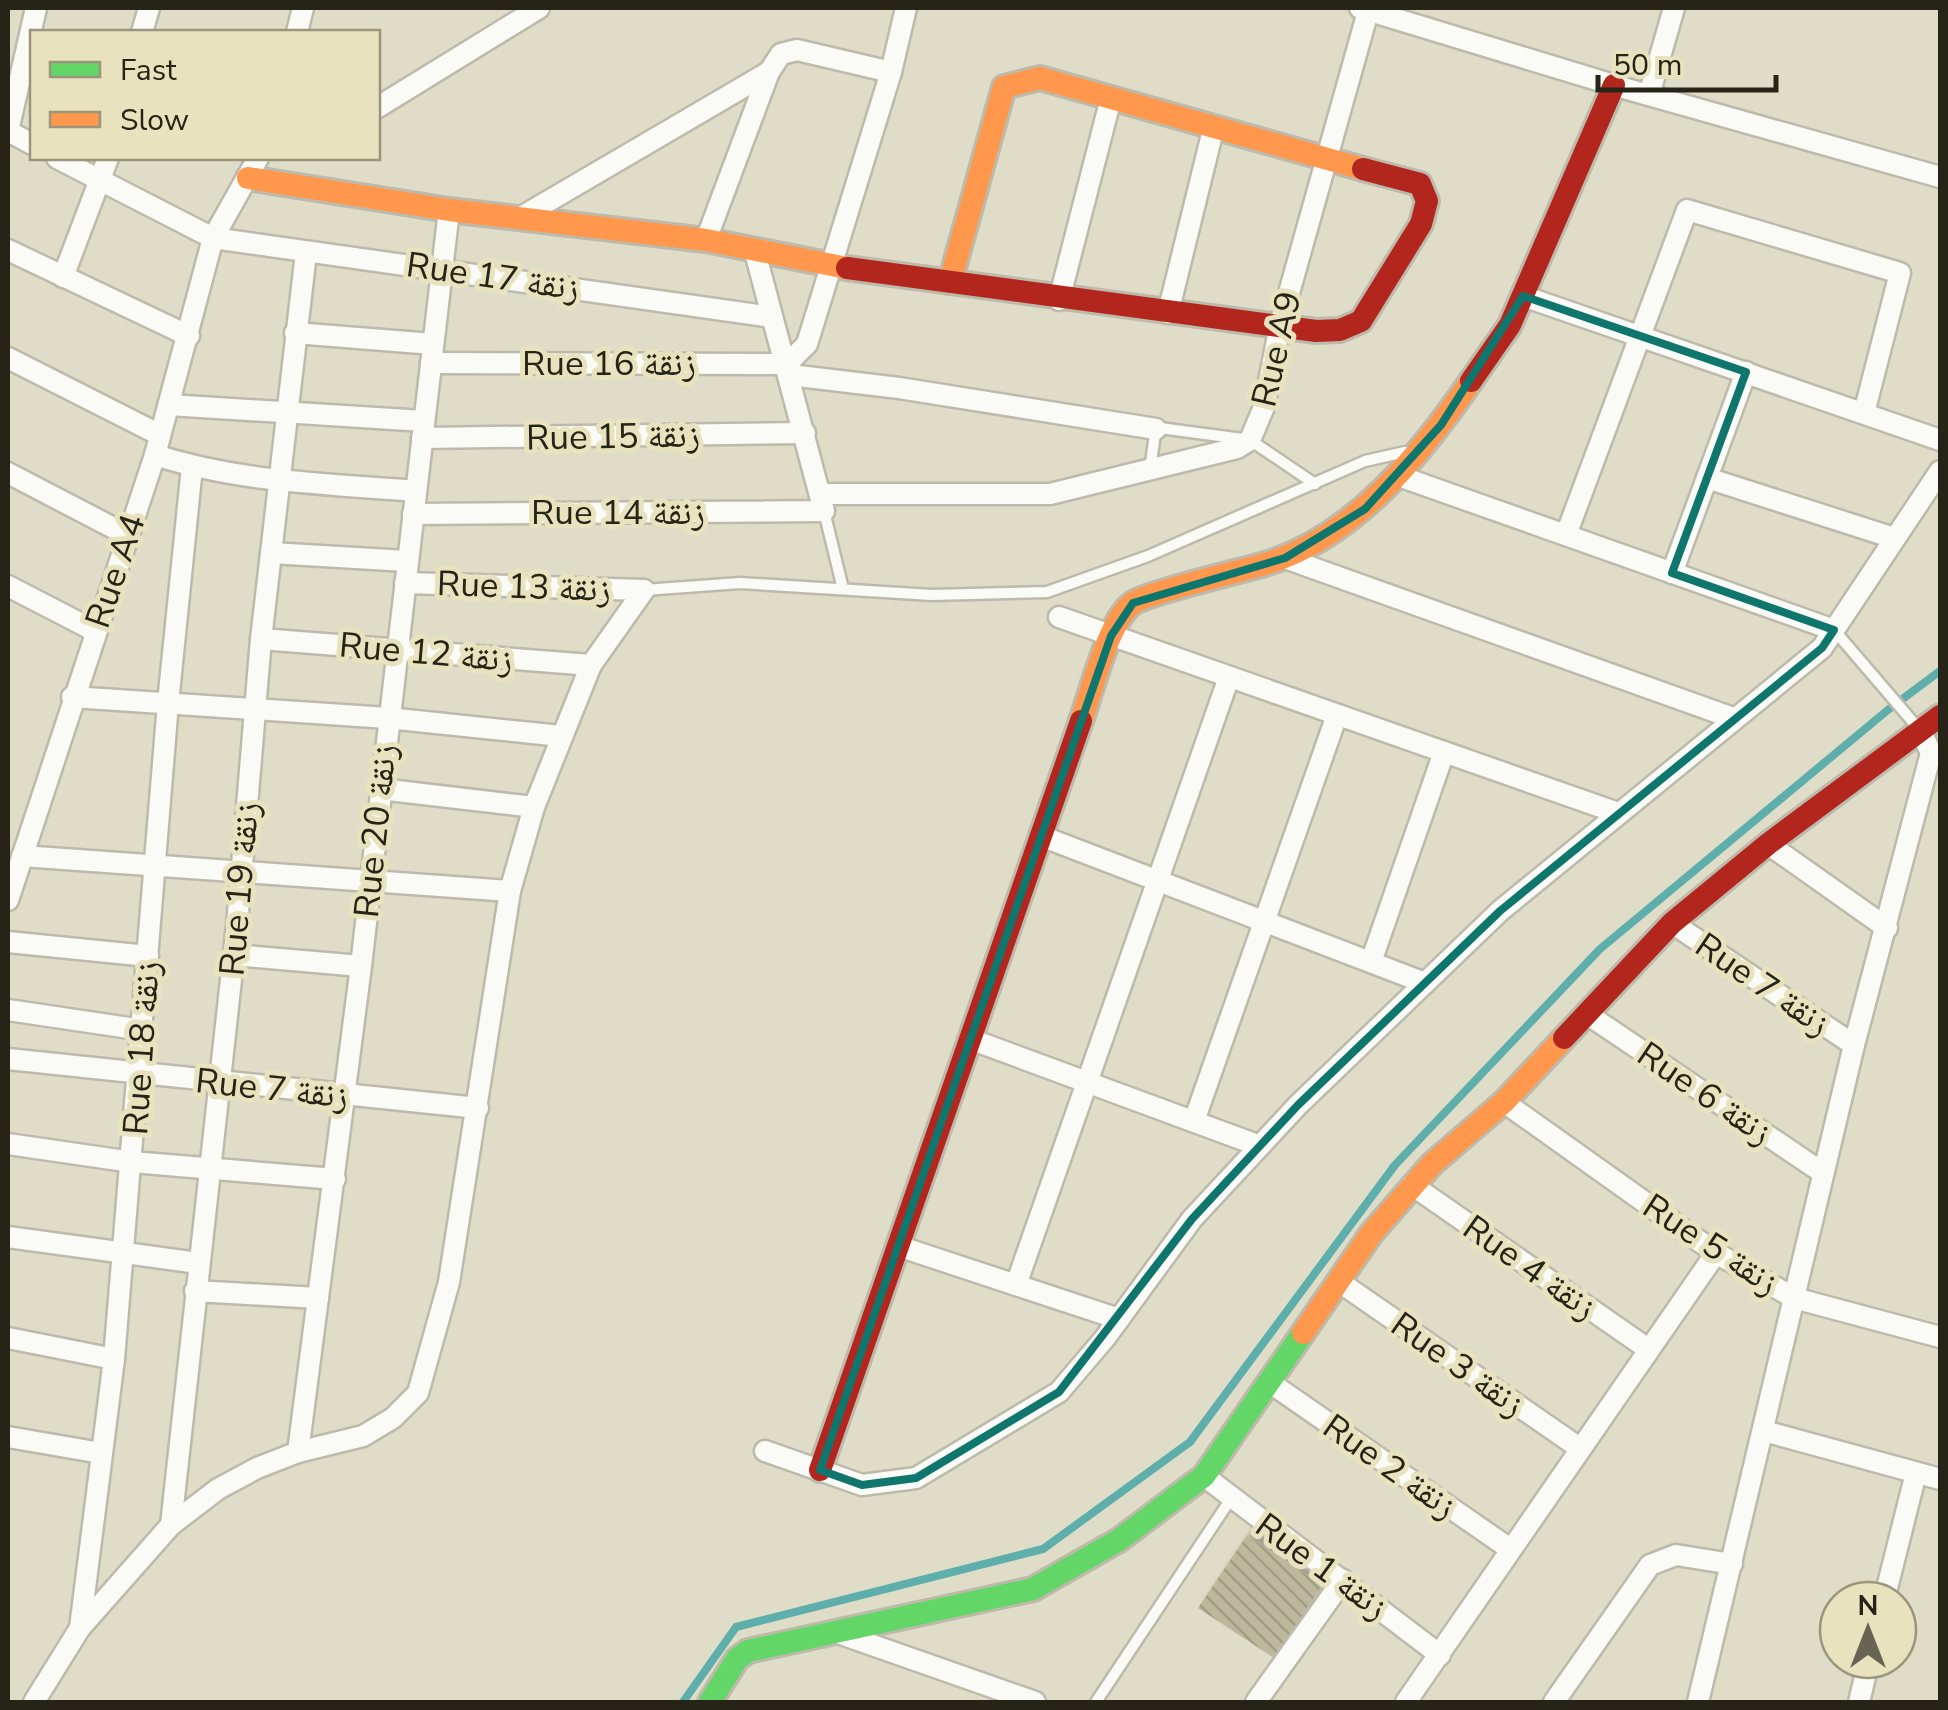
<svg xmlns="http://www.w3.org/2000/svg" width="1948" height="1710" font-family="'Nunito Sans','Noto Naskh Arabic',sans-serif">
  <style>
    .lines { fill: none; stroke-linecap: round; stroke-linejoin: round }
    .stream { stroke: #5eafab; stroke-width: 8 }
    .building { fill: url(#building-back-hatch); filter: url(#shadow) }
    .lane-casing { stroke: #bdbaab; stroke-width: 15 }
    .street-casing { stroke: #bdbaab; stroke-width: 25 }
    .fast-casing { stroke: #bdbaab; stroke-width: 28 }
    .slow-casing { stroke: #bdbaab; stroke-width: 28 }
    .jam-casing { stroke: #bdbaab; stroke-width: 28 }
    .lane { stroke: #fafaf7; stroke-width: 10 }
    .street { stroke: #fafaf7; stroke-width: 20 }
    .fast { stroke: #63d668; stroke-width: 22 }
    .slow { stroke: #ff974d; stroke-width: 22 }
    .jam { stroke: #b3261e; stroke-width: 22 }
    .marked { fill: none; stroke: #0f766e; stroke-width: 8; stroke-linejoin: round }
    .labels { text-anchor: middle; stroke-width: 10; stroke-linejoin: round; paint-order: stroke }
    .street-label { font-size: 35px; fill: #262416; stroke: #e9e2be }
  </style>
  <defs>
    <pattern id="building-back-hatch" width="6" height="6" patternUnits="userSpaceOnUse" patternTransform="scale(2.5)"><rect width="6" height="6" fill="#bdb89b"/><path d="M-1 5l2 2M0 0l6 6M5-1l2 2" fill="none" stroke="#a29e85"/></pattern>
    <filter id="shadow"><feDropShadow dx="7" dy="-7" stdDeviation="2.5" flood-color="#0004"/></filter>
  </defs>
  <rect width="100%" height="100%" fill="#dfdcc8"/>
  <g class="lines">
    <path class="stream" d="M 683,1702 L 736,1627 L 1043,1549 L 1190,1442 L 1395,1165 L 1600,949 L 1889,709 L 1940,671"/>
  </g>
  <path class="building" d="M 1247,1535 L 1322,1585 L 1274,1658 L 1198,1608 Z"/>
  <g class="lines">
    <defs>
      <g id="lane">
        <path d="M 1150,470 L 1155,434 L 1160,428 L 1250,440 L 1315,484"/>
        <path d="M 824,511 L 843,589"/>
        <path d="M 644,590 L 740,583 L 932,595 L 1047,592 L 1148,556 L 1365,461 L 1405,452"/>
        <path d="M 1835,631 L 1918,728"/>
        <path d="M 1096,1702 L 1230,1500"/>
      </g>
      <g id="street">
        <path d="M 1360,8 L 1627,89 L 1940,177"/>
        <path d="M 142,32 L 149,8"/>
        <path d="M 297,32 L 303,8"/>
        <path d="M 769,72 L 781,54 L 797,50 L 891,72"/>
        <path d="M 1649,95 L 1674,8"/>
        <path d="M 378,107 L 539,8"/>
        <path d="M 8,131 L 36,8"/>
        <path d="M 8,131 L 32,144"/>
        <path d="M 57,158 L 213,238 L 772,317"/>
        <path d="M 523,216 L 769,72 L 706,240"/>
        <path d="M 8,250 L 189,336"/>
        <path d="M 63,277 L 108,158"/>
        <path d="M 1523,296 L 1940,440"/>
        <path d="M 1059,300 L 1111,98"/>
        <path d="M 1168,313 L 1213,130"/>
        <path d="M 295,333 L 433,344"/>
        <path d="M 8,358 L 160,435"/>
        <path d="M 431,363 L 787,364 L 807,344 L 891,72 L 906,8"/>
        <path d="M 790,375 L 899,388 L 1156,429"/>
        <path d="M 169,405 L 424,421"/>
        <path d="M 422,438 L 805,433"/>
        <path d="M 155,455 C 239,482 328,484 416,491"/>
        <path d="M 8,473 L 127,535"/>
        <path d="M 1396,475 L 1834,630"/>
        <path d="M 1707,478 L 1894,538"/>
        <path d="M 820,494 L 1050,494 L 1237,448 L 1250,440 L 1264,407 L 1280,325 L 1369,8"/>
        <path d="M 413,514 L 824,511 L 755,252"/>
        <path d="M 1566,535 L 1687,210 L 1900,273 L 1864,413"/>
        <path d="M 271,553 L 407,561"/>
        <path d="M 1285,558 L 1733,718"/>
        <path d="M 1672,573 L 1746,372"/>
        <path d="M 405,583 L 644,590"/>
        <path d="M 8,586 L 95,631"/>
        <path d="M 1059,617 L 1618,813"/>
        <path d="M 261,639 L 591,665"/>
        <path d="M 72,697 L 388,718 L 561,736"/>
        <path d="M 380,789 L 534,807"/>
        <path d="M 1041,836 L 1425,983"/>
        <path d="M 1768,844 L 1887,928"/>
        <path d="M 22,856 L 510,891"/>
        <path d="M 8,900 L 155,455 L 213,238 L 258,158"/>
        <path d="M 1672,923 L 1854,1045"/>
        <path d="M 8,942 L 148,956"/>
        <path d="M 234,955 L 361,966"/>
        <path d="M 1371,962 L 1444,752"/>
        <path d="M 8,1010 L 143,1030"/>
        <path d="M 1587,1014 L 1823,1173"/>
        <path d="M 970,1039 L 1260,1146"/>
        <path d="M 8,1059 L 478,1108"/>
        <path d="M 1504,1102 L 1716,1253 L 1794,1298 L 1940,1337"/>
        <path d="M 1194,1121 L 1337,715"/>
        <path d="M 8,1144 L 132,1162 L 335,1179"/>
        <path d="M 1412,1185 L 1648,1349"/>
        <path d="M 8,1237 L 198,1263"/>
        <path d="M 898,1246 L 1119,1319"/>
        <path d="M 1338,1281 L 1578,1447"/>
        <path d="M 1016,1285 L 1229,677"/>
        <path d="M 195,1291 L 318,1298"/>
        <path d="M 8,1338 L 114,1359"/>
        <path d="M 1269,1382 L 1510,1549"/>
        <path d="M 1764,1431 L 1940,1479"/>
        <path d="M 8,1437 L 101,1453"/>
        <path d="M 765,1451 L 862,1485 L 916,1478 L 1059,1392 L 1105,1338 L 1192,1219 L 1298,1105 L 1500,911 L 1822,648 L 1940,471"/>
        <path d="M 298,1452 L 361,966 L 449,210"/>
        <path d="M 1204,1476 L 1440,1655"/>
        <path d="M 171,1525 L 237,925 L 261,639 L 306,253"/>
        <path d="M 1884,1600 L 1916,1473"/>
        <path d="M 80,1628 L 114,1359 L 168,703 L 192,467"/>
        <path d="M 838,1633 L 1035,1702"/>
        <path d="M 34,1702 L 80,1628 L 171,1525 L 218,1489 L 257,1468 L 298,1452 L 363,1436 L 393,1418 L 418,1393 L 449,1282 L 510,891 L 534,807 L 591,665 L 644,590"/>
        <path d="M 1256,1702 L 1343,1580"/>
        <path d="M 1406,1702 L 1716,1253"/>
        <path d="M 1554,1702 L 1650,1565 L 1676,1555 L 1732,1564"/>
        <path d="M 1698,1702 L 1854,1045 L 1931,753 L 1920,729"/>
        <path d="M 1859,1702 L 1869,1660"/>
      </g>
      <path id="fast" d="M 710,1702 L 737,1659 L 748,1651 L 1033,1589 L 1119,1540 L 1204,1476 L 1303,1333"/>
      <g id="slow">
        <path d="M 248,178 L 449,210 L 706,240 L 847,268"/>
        <path d="M 950,282 L 1004,87 L 1040,78 L 1363,169"/>
        <path d="M 1081,721 C 1092,691 1108,621 1133,603 C 1147,593 1241,571 1265,564 C 1355,537 1420,455 1471,381"/>
        <path d="M 1303,1333 L 1371,1234 L 1432,1164 L 1504,1102 L 1564,1038"/>
      </g>
      <g id="jam">
        <path d="M 847,268 L 1316,331 L 1340,330 L 1361,321 L 1421,224 L 1427,201 L 1420,184 L 1363,169"/>
        <path d="M 1471,381 L 1510,325 L 1614,85"/>
        <path d="M 1564,1038 L 1672,923 L 1768,844 L 1940,716"/>
        <path d="M 820,1470 L 1081,721"/>
      </g>
    </defs>
    <use href="#lane" class="lane-casing"/>
    <use href="#street" class="street-casing"/>
    <use href="#fast" class="fast-casing"/>
    <use href="#slow" class="slow-casing"/>
    <use href="#jam" class="jam-casing"/>
    <use href="#lane" class="lane"/>
    <use href="#street" class="street"/>
    <use href="#fast" class="fast"/>
    <use href="#slow" class="slow"/>
    <use href="#jam" class="jam"/>
  </g>
  <path class="marked" d="M 1523,296 L 1746,372 L 1672,573 L 1834,630 L 1822,648 L 1500,911 L 1298,1105 L 1192,1219 L 1059,1392 L 916,1478 L 862,1485 L 820,1470 L 1111,636 L 1133,603 L 1285,558 L 1365,509 L 1441,425 Z"/>
  <g class="labels">
    <g class="street-label">
      <text transform="translate(493 276) rotate(8)" y="12">Rue 17 زنقة</text>
      <text transform="translate(1276 349) rotate(-77)" y="12">Rue A9</text>
      <text x="609" y="375">Rue 16 زنقة</text>
      <text transform="translate(613 436) rotate(-1)" y="12">Rue 15 زنقة</text>
      <text x="618" y="524">Rue 14 زنقة</text>
      <text transform="translate(115 571) rotate(-71)" y="12">Rue A4</text>
      <text transform="translate(524 586) rotate(2)" y="12">Rue 13 زنقة</text>
      <text transform="translate(426 652) rotate(5)" y="12">Rue 12 زنقة</text>
      <text transform="translate(375 831) rotate(-84)" y="12">Rue 20 زنقة</text>
      <text transform="translate(239 889) rotate(-85)" y="12">Rue 19 زنقة</text>
      <text transform="translate(1763 984) rotate(34)" y="12">Rue 7 زنقة</text>
      <text transform="translate(141 1048) rotate(-86)" y="12">Rue 18 زنقة</text>
      <text transform="translate(272 1088) rotate(6)" y="12">Rue 7 زنقة</text>
      <text transform="translate(1705 1093) rotate(34)" y="12">Rue 6 زنقة</text>
      <text transform="translate(1711 1244) rotate(33)" y="12">Rue 5 زنقة</text>
      <text transform="translate(1530 1267) rotate(35)" y="12">Rue 4 زنقة</text>
      <text transform="translate(1458 1364) rotate(35)" y="12">Rue 3 زنقة</text>
      <text transform="translate(1390 1466) rotate(35)" y="12">Rue 2 زنقة</text>
      <text transform="translate(1322 1566) rotate(36)" y="12">Rue 1 زنقة</text>
    </g>
  </g>
  <rect width="1948" height="1710" fill="none" stroke="#262416" stroke-width="20"/>
  <rect x="30" y="30" width="350" height="130" fill="#e9e2be" stroke="#9b967b" stroke-width="2.5"/>
  <rect x="50" y="62" width="50" height="15" fill="#63d668" stroke="#9b967b" stroke-width="2.5"/>
  <text x="120" y="80" font-size="30" fill="#262416">Fast</text>
  <rect x="50" y="112" width="50" height="15" fill="#ff974d" stroke="#9b967b" stroke-width="2.5"/>
  <text x="120" y="130" font-size="30" fill="#262416">Slow</text>
  <g transform="translate(1868 1630)"><circle r="48" fill="#e9e2be" stroke="#9b967b" stroke-width="2.5"/>
  <path d="M0-8L18 38L0 25L-18 38Z" fill="#676454"/>
  <text y="-15" font-size="28" font-weight="bold" text-anchor="middle" fill="#262416">N</text>
  </g>
  <path d="M1598 75v15h178v-15" fill="none" stroke="#262416" stroke-width="5"/>
  <text x="1613" y="75" font-size="30" fill="#262416" stroke="#e9e2be" stroke-width="8" paint-order="stroke">50 m</text>
</svg>
